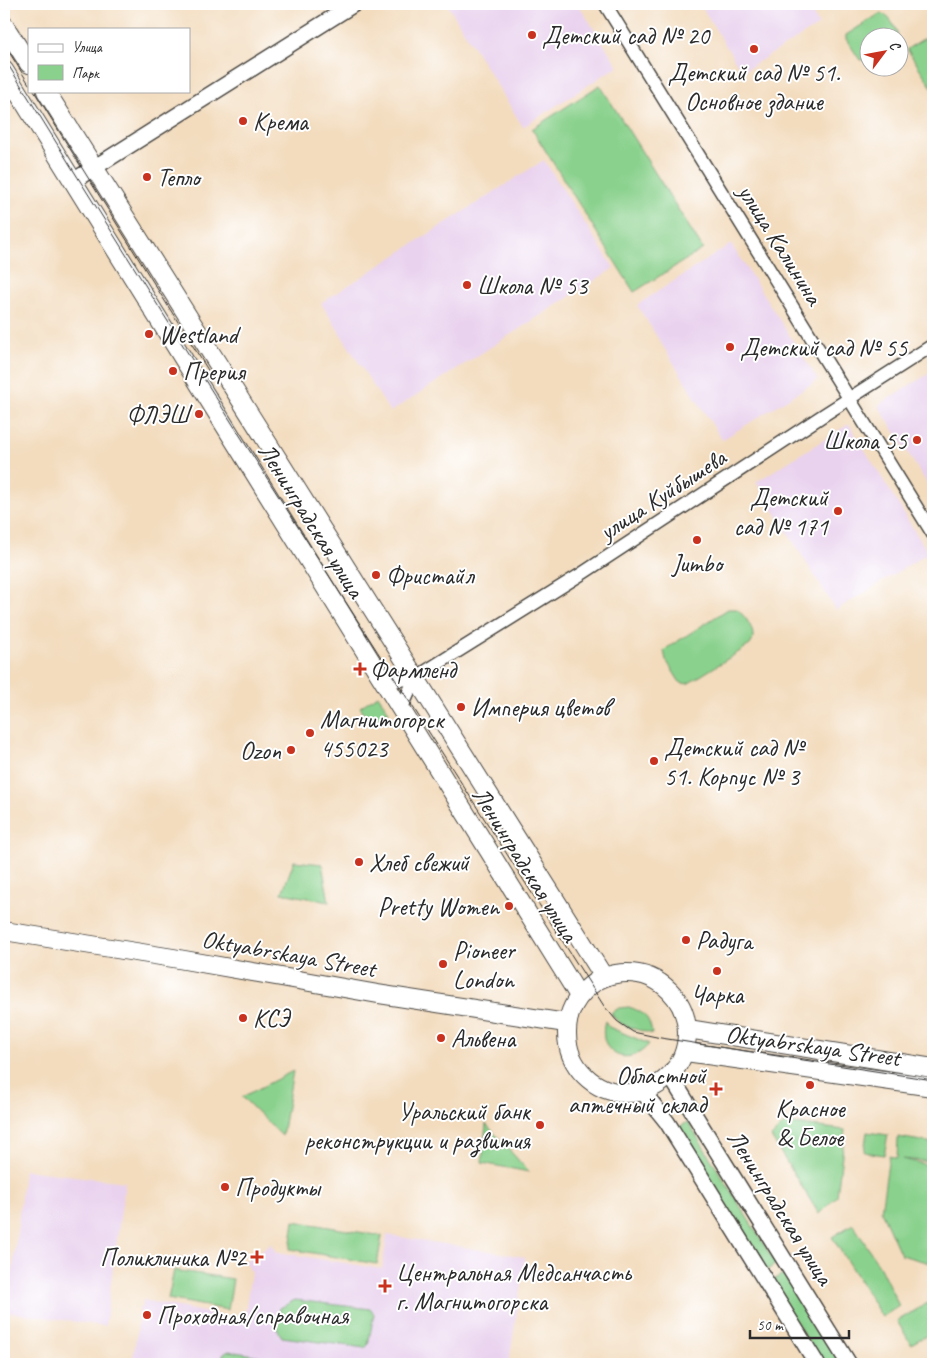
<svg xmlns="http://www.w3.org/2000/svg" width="937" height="1368" font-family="Caveat,sans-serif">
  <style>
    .built { fill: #e9d2ee }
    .green { fill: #8ad18d; stroke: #5a7e5c }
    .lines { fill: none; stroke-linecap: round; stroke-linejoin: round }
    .minor-casing { stroke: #494641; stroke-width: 15 }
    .tertiary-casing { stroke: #494641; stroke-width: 18 }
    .secondary-casing { stroke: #494641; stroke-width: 20 }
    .minor { stroke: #fff; stroke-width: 12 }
    .tertiary { stroke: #fff; stroke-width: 15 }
    .secondary { stroke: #fff; stroke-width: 18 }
    .tram { stroke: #2b2b2b; stroke-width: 1 }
    .poi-dot { fill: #c8321e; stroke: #fff; stroke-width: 2 }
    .labels { text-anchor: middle; stroke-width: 4; stroke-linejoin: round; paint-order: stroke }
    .poi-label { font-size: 25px; fill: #2b2b2b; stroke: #fff; text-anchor: start }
    .street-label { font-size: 25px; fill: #2b2b2b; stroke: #fff }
  </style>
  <rect width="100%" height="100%" fill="#fff"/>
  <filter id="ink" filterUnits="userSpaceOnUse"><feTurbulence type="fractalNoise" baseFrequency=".02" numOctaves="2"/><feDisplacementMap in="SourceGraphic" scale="10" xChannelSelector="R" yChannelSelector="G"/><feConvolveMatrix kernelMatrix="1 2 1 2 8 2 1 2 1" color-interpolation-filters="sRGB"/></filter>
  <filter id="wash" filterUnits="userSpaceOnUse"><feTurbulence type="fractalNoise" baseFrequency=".0096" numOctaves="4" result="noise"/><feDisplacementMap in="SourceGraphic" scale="20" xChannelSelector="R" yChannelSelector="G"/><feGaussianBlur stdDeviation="1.12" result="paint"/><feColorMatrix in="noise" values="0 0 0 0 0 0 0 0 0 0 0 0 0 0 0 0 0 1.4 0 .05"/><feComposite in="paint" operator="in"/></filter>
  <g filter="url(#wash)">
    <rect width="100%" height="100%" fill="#f3dcbe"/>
    <g class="built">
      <path d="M 447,4 L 578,4 L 618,66 L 523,127 Z"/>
      <path d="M 700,4 L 806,4 L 819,25 L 742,72 Z"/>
      <path d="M 544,160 L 614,268 L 390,412 L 321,303 Z"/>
      <path d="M 731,244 L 818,380 L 722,440 L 637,305 Z"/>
      <path d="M 933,371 L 933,493 L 878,405 Z"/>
      <path d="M 849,424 L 928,553 L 836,610 L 756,482 Z"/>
      <path d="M 24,1170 L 125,1182 L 105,1326 L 8,1312 Z"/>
      <path d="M 387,1235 L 525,1257 L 509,1364 L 132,1364 L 139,1319 L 138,1319 L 139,1308 L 141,1308 L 143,1300 L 244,1320 L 251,1272 L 245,1261 L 271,1244 L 276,1252 L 382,1269 Z"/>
    </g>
    <g class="green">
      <path d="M 881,13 C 889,15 897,29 898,37 L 870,38 L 869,56 L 863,60 L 860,60 L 846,39 L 846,35 Z"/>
      <path d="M 928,36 L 933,44 L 933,89 L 907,49 Z"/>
      <path d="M 600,85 L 703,249 L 634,292 L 532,129 Z"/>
      <path d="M 728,609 L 737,609 C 746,617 759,634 750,645 L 689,683 C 684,684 682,684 679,681 L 666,660 L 664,651 L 667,648 Z"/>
      <path d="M 378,695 L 389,712 L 371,723 L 360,707 Z"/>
      <path d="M 294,861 L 322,864 L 329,902 L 282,893 Z"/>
      <path d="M 629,1007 C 644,1012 650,1018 652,1034 C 638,1029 618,1027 611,1013 L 619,1008 Z"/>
      <path d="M 605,1021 L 609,1027 L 649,1044 C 628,1070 596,1053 605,1021 Z"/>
      <path d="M 293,1071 L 282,1136 L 242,1097 Z"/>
      <path d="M 688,1122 L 776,1264 L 764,1272 L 675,1129 Z"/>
      <path d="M 785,1123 L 845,1130 L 837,1196 L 819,1214 L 771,1137 Z"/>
      <path d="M 486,1124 L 529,1172 L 482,1163 Z"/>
      <path d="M 867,1132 L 888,1135 L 884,1155 L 864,1152 Z"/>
      <path d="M 898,1137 L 933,1143 L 933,1162 L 902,1159 L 933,1166 L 933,1264 L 901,1255 L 881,1211 L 889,1156 L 897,1158 Z"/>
      <path d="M 294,1221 L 382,1236 L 377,1264 L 290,1249 Z"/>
      <path d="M 853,1224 L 880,1267 L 899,1306 L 882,1317 L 832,1237 Z"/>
      <path d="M 174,1270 L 233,1279 L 228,1310 L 168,1299 Z"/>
      <path d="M 783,1274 L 840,1364 L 823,1364 L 770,1282 Z"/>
      <path d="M 295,1300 L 371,1309 L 374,1314 L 368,1345 L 365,1348 L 282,1337 L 277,1329 L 280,1308 Z"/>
      <path d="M 933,1300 L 933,1332 L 911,1344 L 897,1321 Z"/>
      <path d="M 229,1351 L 259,1356 L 258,1364 L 221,1364 L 223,1354 Z"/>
    </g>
  </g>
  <g filter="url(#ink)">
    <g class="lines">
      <defs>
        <g id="minor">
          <path d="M 605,4 L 933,534"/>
          <path d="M 384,682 L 415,678 L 583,573 L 822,416 L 933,345"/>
          <path d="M 401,710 L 415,678"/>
        </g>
        <g id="tertiary">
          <path d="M 73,181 L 354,4"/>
          <path d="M 671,1077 L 849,1364"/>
          <path d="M 643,1092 L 667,1122 L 817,1364"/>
        </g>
        <g id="secondary">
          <path d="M 4,25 L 29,64"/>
          <path d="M 4,70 L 579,996"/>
          <path d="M 46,91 L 604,977"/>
          <path d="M 4,931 L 173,958 L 378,994 L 566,1023"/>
          <circle cx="627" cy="1033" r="60"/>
          <path d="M 688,1029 L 933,1068"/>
          <path d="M 686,1052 L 933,1087"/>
        </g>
      </defs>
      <use href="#minor" class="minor-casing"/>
      <use href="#tertiary" class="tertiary-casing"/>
      <use href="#secondary" class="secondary-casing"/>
      <use href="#minor" class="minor"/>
      <use href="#tertiary" class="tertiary"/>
      <use href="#secondary" class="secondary"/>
      <g class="tram">
        <path d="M 4,44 L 29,84"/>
        <path d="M 4,58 C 200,377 403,691 604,1006 L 617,1021 L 633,1032 L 661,1038 L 933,1080"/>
        <path d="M 34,91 L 211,375"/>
      </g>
    </g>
  </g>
  <g class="poi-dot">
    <circle cx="532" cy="35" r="5"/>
    <circle cx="754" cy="49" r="5"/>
    <circle cx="243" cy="121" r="5"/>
    <circle cx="147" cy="177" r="5"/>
    <circle cx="467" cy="285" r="5"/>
    <circle cx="149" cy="334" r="5"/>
    <circle cx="730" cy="347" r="5"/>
    <circle cx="173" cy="371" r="5"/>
    <circle cx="199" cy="414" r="5"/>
    <circle cx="917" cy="440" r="5"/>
    <circle cx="838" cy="511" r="5"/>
    <circle cx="697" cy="540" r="5"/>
    <circle cx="376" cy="575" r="5"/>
    <path d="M357.5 661.5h5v5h5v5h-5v5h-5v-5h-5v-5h5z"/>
    <circle cx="461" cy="707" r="5"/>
    <circle cx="310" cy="733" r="5"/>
    <circle cx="291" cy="750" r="5"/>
    <circle cx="654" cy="761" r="5"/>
    <circle cx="359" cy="862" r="5"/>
    <circle cx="509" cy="906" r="5"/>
    <circle cx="686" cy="940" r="5"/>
    <circle cx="443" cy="964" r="5"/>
    <circle cx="717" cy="971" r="5"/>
    <circle cx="243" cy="1018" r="5"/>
    <circle cx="441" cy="1038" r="5"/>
    <circle cx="810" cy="1085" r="5"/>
    <path d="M713.5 1081.5h5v5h5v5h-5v5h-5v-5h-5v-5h5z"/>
    <circle cx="540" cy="1125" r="5"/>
    <circle cx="225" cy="1187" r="5"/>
    <path d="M254.5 1249.5h5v5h5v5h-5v5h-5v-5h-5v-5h5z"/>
    <path d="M382.5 1278.5h5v5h5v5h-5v5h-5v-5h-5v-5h5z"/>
    <circle cx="147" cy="1315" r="5"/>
  </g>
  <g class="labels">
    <g class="poi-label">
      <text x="542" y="44">Детский сад № 20</text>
      <text x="754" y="81" text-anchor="middle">Детский сад № 51.<tspan x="754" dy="29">Основное здание</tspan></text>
      <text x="253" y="130">Крема</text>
      <text x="157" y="186">Тепло</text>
      <text x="477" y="294">Школа № 53</text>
      <text x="159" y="343">Westland</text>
      <text x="740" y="356">Детский сад № 55</text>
      <text x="183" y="380">Прерия</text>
      <text x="189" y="423" text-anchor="end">ФЛЭШ</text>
      <text x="907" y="449" text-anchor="end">Школа 55</text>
      <text x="828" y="506" text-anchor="end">Детский<tspan x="828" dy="29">сад № 171</tspan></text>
      <text x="697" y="572" text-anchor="middle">Jumbo</text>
      <text x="386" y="584">Фристайл</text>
      <text x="370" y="678">Фармленд</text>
      <text x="471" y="716">Империя цветов</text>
      <text x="320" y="728">Магнитогорск<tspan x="320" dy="29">455023</tspan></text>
      <text x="664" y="756">Детский сад №<tspan x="664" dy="29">51. Корпус № 3</tspan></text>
      <text x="281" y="759" text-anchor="end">Ozon</text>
      <text x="369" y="871">Хлеб свежий</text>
      <text x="499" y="915" text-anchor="end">Pretty Women</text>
      <text x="696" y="949">Радуга</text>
      <text x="453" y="959">Pioneer<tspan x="453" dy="29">London</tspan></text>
      <text x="717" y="1003" text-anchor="middle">Чарка</text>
      <text x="253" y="1027">КСЭ</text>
      <text x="451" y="1047">Альвена</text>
      <text x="706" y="1084" text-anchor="end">Областной<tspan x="706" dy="29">аптечный склад</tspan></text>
      <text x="810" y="1117" text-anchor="middle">Красное<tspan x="810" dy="29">&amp; Белое</tspan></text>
      <text x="530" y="1120" text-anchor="end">Уральский банк<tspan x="530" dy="29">реконструкции и развития</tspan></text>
      <text x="235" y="1196">Продукты</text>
      <text x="246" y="1266" text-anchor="end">Поликлиника №2</text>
      <text x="396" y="1281">Центральная Медсанчасть<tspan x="396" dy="29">г. Магнитогорска</tspan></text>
      <text x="157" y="1324">Проходная/справочная</text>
    </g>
    <g class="street-label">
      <text transform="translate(781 244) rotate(58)" y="9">улица Калинина</text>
      <text transform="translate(662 494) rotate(-33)" y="9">улица Куйбышева</text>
      <text transform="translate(312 520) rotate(58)" y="9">Ленинградская улица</text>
      <text transform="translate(526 864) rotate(58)" y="9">Ленинградская улица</text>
      <text transform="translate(289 953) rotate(10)" y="9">Oktyabrskaya Street</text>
      <text transform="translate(813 1045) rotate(8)" y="9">Oktyabrskaya Street</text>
      <text transform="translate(781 1207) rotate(58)" y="9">Ленинградская улица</text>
    </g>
  </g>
  <rect width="937" height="1368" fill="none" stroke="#fff" stroke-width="20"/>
  <rect x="28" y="28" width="162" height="65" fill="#ffffff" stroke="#aaaaaa"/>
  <rect x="38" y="44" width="25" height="8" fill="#ffffff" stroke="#aaaaaa"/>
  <text x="72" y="52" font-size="15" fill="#2b2b2b">Улица</text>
  <rect x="38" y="65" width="25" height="15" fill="#8ad18d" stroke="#aaaaaa"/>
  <text x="72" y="78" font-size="15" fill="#2b2b2b">Парк</text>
  <g transform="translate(884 52) rotate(58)"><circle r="24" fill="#ffffff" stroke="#aaaaaa"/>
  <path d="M0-4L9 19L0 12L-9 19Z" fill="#c8321e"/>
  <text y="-8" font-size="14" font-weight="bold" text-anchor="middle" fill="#2b2b2b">С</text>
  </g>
  <path d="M750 1330v8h99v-8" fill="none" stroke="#2b2b2b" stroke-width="2.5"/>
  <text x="757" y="1330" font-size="15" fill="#2b2b2b" stroke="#ffffff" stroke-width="4" paint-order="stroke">50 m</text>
</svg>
